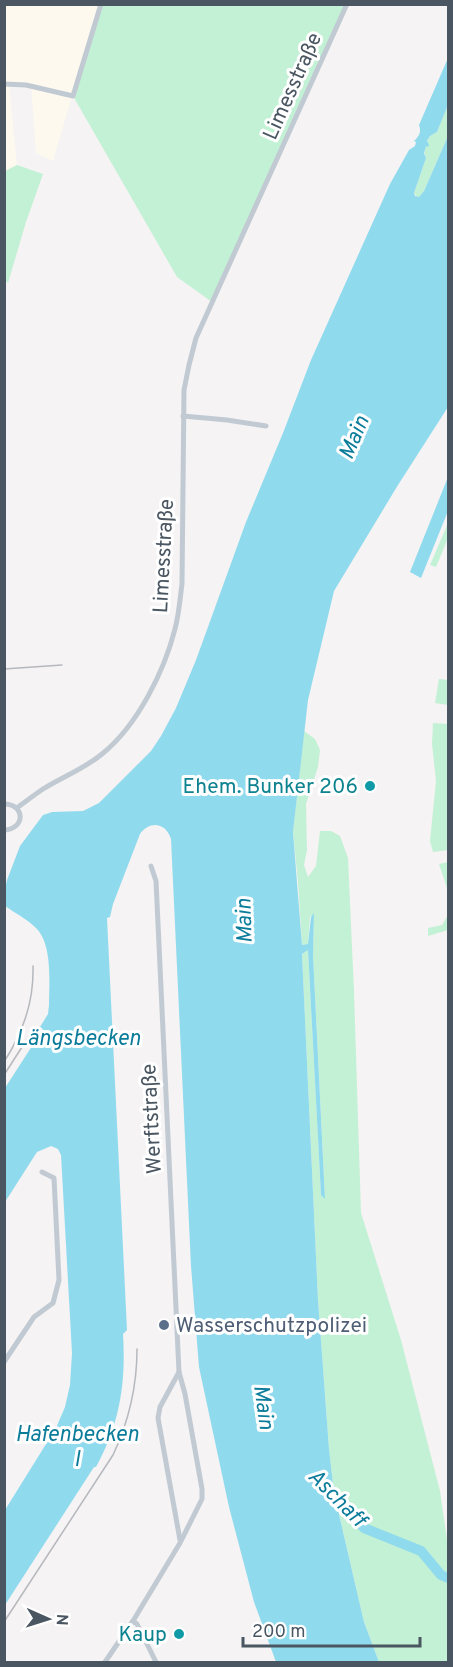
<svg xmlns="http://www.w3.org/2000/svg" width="453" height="1667" font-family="Overpass,sans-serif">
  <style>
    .commercial { fill: #fdf9ef }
    .green { fill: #c3f1d5 }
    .water { fill: #90daee }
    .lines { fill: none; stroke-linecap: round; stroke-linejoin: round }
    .river { stroke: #90daee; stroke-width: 10 }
    .street { stroke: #c1cad2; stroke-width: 5 }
    .rail { stroke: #b5b8bd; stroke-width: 1.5 }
    .culture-dot { fill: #0f9aa8; stroke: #fff; stroke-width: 2 }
    .service-dot { fill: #5c6f8a; stroke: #fff; stroke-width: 2 }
    .labels { text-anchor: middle; stroke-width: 6; stroke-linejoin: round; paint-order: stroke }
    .street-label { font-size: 21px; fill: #4a5661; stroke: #fff }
    .culture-label { font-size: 21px; fill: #0d838f; stroke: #fff; text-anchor: end }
    .service-label { font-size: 21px; fill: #4e5e75; stroke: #fff; text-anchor: start }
    .water-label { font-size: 22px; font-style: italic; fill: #0c7c9b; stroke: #fff }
  </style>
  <rect width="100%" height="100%" fill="#f5f3f3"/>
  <path class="commercial" d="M 5,5 L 99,5 L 53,161 L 36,153 L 31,84 L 9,84 L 17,165 L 5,171 Z"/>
  <g class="green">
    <path d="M 101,5 L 347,5 L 212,302 L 177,277 L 73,96 Z"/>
    <path d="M 448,105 L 448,136 L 424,191 L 419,197 L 417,197 L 414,193 L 426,158 L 424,151 L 427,142 L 430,136 L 437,132 Z"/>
    <path d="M 17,165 L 43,174 L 26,222 L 8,283 L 4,279 L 5,171 Z"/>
    <path d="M 448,523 L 448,538 L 436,567 L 430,565 Z"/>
    <path d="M 439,679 L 448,680 L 448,705 L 435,703 Z"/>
    <path d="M 433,723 L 448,724 L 448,850 L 433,852 L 430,841 L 436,781 L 432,744 Z"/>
    <path d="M 304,731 L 315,739 L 320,750 L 318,767 L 306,804 L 307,850 L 304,865 L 308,877 L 316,866 L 320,831 L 331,831 L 340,836 L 348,858 L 354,992 L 361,1213 L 401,1340 L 440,1491 L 448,1547 L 448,1662 L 379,1662 L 364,1622 L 334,1493 L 329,1449 L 318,1300 L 302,954 L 308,950 L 321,1195 L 325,1198 L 313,955 L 314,914 L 310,917 L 308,944 L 302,945 L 298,882 L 293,832 Z"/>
    <path d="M 448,862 L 448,888 L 447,888 L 439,864 Z"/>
    <path d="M 448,915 L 448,930 L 428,936 L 428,928 L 442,925 Z"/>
  </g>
  <g class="water">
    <path d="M 448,58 L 448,105 L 437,132 L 430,136 L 427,141 L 429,145 L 428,147 L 426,146 L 424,153 L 426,158 L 414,193 L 415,196 L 419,197 L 424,191 L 448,136 L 448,407 L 398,485 L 334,591 L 308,700 L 293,832 L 302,945 L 308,944 L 311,917 L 314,913 L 313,955 L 325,1199 L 321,1195 L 308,950 L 302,954 L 318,1300 L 329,1449 L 334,1493 L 364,1622 L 379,1662 L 276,1662 L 254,1602 L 229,1507 L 199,1367 L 191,1266 L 171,839 C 166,823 150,820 140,834 L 113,904 L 110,917 L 107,918 L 127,1330 L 123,1334 C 126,1383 120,1423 96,1467 L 94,1467 L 5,1605 L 5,1510 L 56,1428 L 65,1407 L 70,1385 L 72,1353 L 61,1155 L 58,1149 L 51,1146 L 37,1152 L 5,1202 L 5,1088 L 43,1029 L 40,1027 L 48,1014 L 49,1005 C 49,983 53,945 36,928 C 27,919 15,913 5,906 L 5,889 L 7,880 L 20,846 L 43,815 L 52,812 L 83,811 L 99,803 L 151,751 L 161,736 L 176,708 L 196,660 L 246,522 L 283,433 L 311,360 L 390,184 L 409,150 L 415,146 L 416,142 L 414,141 C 418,137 422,133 419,125 Z"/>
    <path d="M 448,477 L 448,511 L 421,578 L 410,572 Z"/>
  </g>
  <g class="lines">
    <path class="river" d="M 326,1484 L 364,1528 L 421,1551 L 441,1575 L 448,1578"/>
    <g class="street">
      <path d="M 4,84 L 26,85 L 73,96 L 101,4"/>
      <path d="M 183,416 L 227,420 L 266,426"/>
      <path d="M 4,804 C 25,804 26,829 4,830"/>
      <path d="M 17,808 C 25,802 34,795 43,789 C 62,777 84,769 102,754 C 137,726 164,672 175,629 C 179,614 180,599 182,584 L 184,390 L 189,365 L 196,338 L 347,4"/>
      <path d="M 4,1362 L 34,1317 L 53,1303 L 59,1280 L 54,1178 L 42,1172"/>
      <path d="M 179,1372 L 160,1407 L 158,1418 L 180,1540"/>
      <path d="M 133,1621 L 137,1624 L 156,1662"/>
      <path d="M 105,1662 L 133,1621 L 180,1543 L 202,1499 L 202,1489 L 185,1394 L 179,1372 L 156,881 L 151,866"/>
    </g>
    <g class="rail">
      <path d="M 4,669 L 62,665"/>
      <path d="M 4,1062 C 23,1032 34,1002 33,966"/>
      <path d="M 4,1075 L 31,1033"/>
      <path d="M 4,1622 L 113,1455 C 129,1421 137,1386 137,1349"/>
    </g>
  </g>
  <g class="culture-dot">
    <circle cx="370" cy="786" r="6"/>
    <circle cx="179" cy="1634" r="6"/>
  </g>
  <circle class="service-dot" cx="164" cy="1325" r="6"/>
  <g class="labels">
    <g class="street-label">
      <text transform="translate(292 86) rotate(-66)" y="7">Limesstraße</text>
      <text transform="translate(163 556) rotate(-87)" y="7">Limesstraße</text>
      <text transform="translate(151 1119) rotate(-93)" y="7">Werftstraße</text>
    </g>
    <g class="culture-label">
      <text x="358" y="793">Ehem. Bunker 206</text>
      <text x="167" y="1641">Kaup</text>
    </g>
    <g class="service-label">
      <text x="176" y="1332">Wasserschutzpolizei</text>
    </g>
    <g class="water-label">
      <text transform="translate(353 437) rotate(-67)" y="8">Main</text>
      <text transform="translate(243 921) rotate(-92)" y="8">Main</text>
      <text x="78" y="1045">Längsbecken</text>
      <text transform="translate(265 1407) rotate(82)" y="8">Main</text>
      <text x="77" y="1441">Hafenbecken<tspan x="77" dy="25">I</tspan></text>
      <text transform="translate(338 1497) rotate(45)" y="8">Aschaff</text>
    </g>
  </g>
  <rect width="453" height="1667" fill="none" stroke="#4a5661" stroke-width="12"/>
  <g transform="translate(48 1619) rotate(93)" stroke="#ffffff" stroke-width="4.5" paint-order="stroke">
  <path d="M0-4.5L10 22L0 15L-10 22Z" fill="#4a5661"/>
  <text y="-9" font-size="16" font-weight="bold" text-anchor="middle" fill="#4a5661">N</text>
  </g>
  <path d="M243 1637v9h177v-9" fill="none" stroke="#4a5661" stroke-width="3"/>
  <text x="252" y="1637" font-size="18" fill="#4a5661" stroke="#ffffff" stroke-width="4.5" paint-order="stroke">200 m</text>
</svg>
